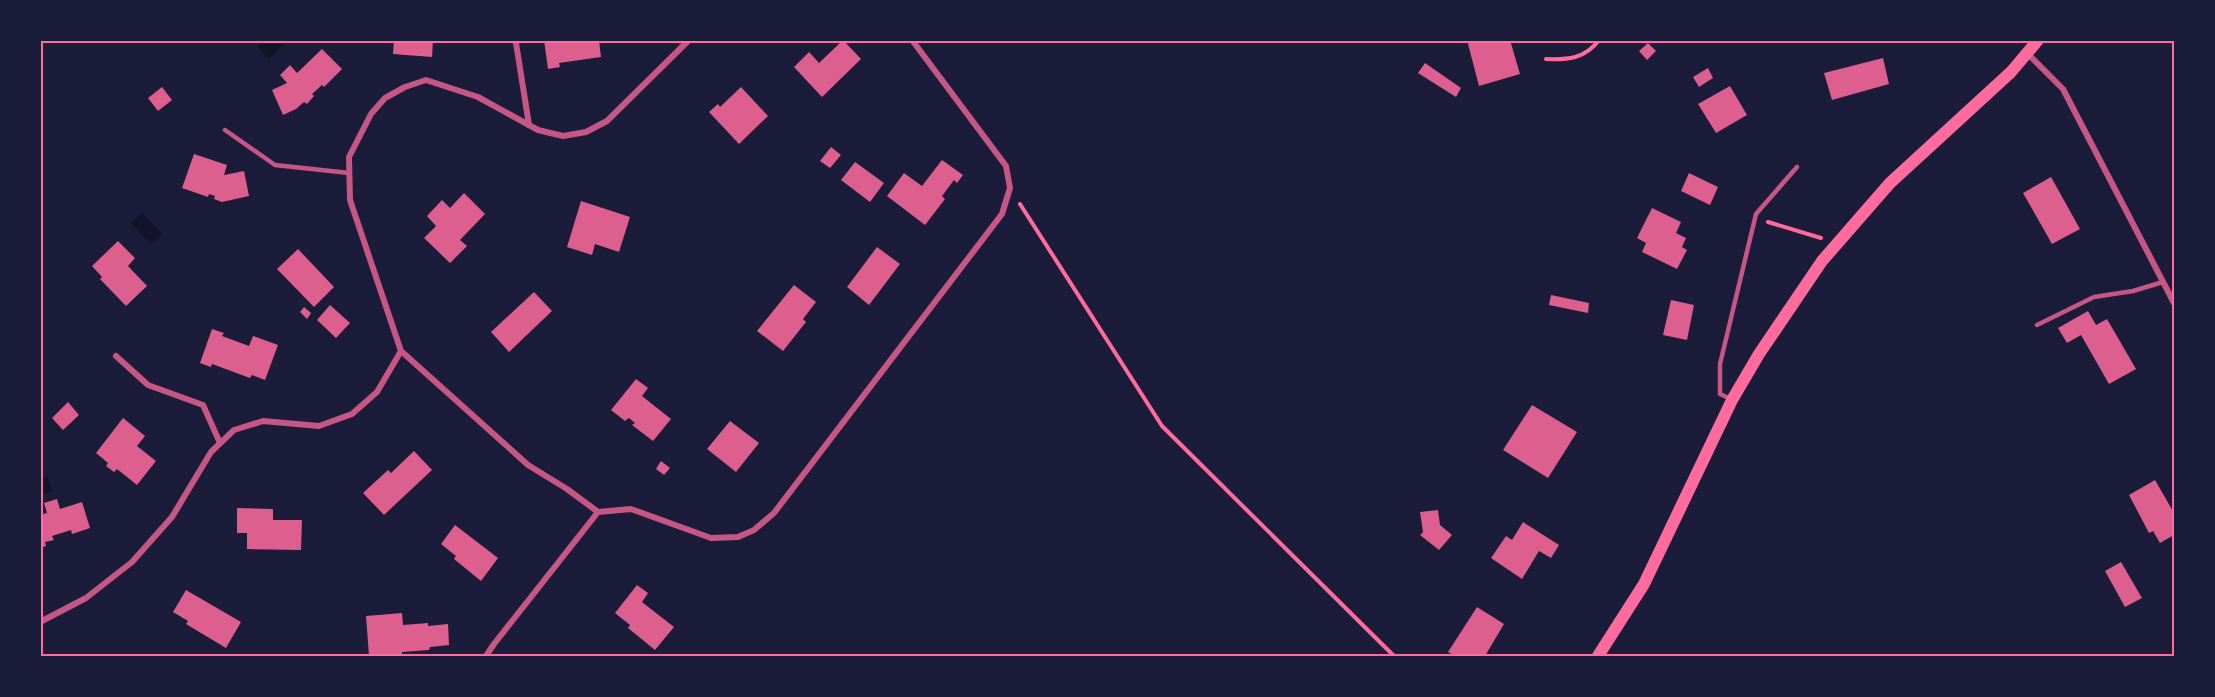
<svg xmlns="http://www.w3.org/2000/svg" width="2215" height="697" font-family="Helvetica,sans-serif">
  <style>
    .water { fill: #12122b }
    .building { fill: #dd5f8e }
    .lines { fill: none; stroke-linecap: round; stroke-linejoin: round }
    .path { stroke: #ff6b9d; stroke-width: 4 }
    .service { stroke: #c65784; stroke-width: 4.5 }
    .minor { stroke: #c65784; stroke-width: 6 }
    .secondary { stroke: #ff6b9d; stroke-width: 12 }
    .neatline { fill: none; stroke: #ff6b9d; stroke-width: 2 }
  </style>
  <rect width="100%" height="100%" fill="#1b1b3a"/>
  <g class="water">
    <path d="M 264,41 L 264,40 L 287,41 L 269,59 L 258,47 Z"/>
    <path d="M 142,213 L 162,234 L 151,244 L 131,223 Z"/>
    <path d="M 47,476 L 52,491 L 41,495 L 41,478 Z"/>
  </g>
  <g class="building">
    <path d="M 394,40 L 433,40 L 432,57 L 393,54 Z"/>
    <path d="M 544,40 L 599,40 L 601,57 L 559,63 L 560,67 L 548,69 Z"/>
    <path d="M 843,40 L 861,59 L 822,97 L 794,67 L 809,52 L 819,63 Z"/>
    <path d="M 1467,40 L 1510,40 L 1520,74 L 1479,86 Z"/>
    <path d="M 1648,43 L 1656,51 L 1647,60 L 1639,51 Z"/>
    <path d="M 322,49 L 342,69 L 324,87 L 322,85 L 312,94 L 314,96 L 307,104 L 304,102 L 296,109 L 283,115 L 272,90 L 287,83 L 280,75 L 290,65 L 297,73 Z"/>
    <path d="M 1883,58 L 1889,84 L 1832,100 L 1824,73 Z"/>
    <path d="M 1425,63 L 1461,88 L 1456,97 L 1418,73 Z"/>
    <path d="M 1708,68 L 1713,78 L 1699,87 L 1693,77 Z"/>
    <path d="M 1730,86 L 1747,115 L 1716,133 L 1698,104 Z"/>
    <path d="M 162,87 L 172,100 L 158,111 L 148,98 Z"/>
    <path d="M 741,87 L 768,116 L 739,144 L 709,112 L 718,104 L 720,107 Z"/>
    <path d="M 831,147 L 841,155 L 830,168 L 820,161 Z"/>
    <path d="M 194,154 L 227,165 L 224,175 L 244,171 L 249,196 L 222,202 L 214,199 L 215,196 L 209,194 L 208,197 L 182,188 Z"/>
    <path d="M 942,160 L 963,175 L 957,183 L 954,180 L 942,196 L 945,199 L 925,225 L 887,196 L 904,173 L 922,186 Z"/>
    <path d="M 855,162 L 884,183 L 870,202 L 841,180 Z"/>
    <path d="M 1689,173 L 1718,187 L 1710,205 L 1681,191 Z"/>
    <path d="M 2051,177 L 2080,229 L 2052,244 L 2023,193 Z"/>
    <path d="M 464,193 L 485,214 L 460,240 L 467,246 L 450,263 L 424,238 L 436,226 L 427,216 L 442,200 L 450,208 Z"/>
    <path d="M 581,201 L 630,217 L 619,252 L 595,244 L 592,255 L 567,247 Z"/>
    <path d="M 1652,208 L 1681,222 L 1676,233 L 1686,238 L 1682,247 L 1687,250 L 1677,269 L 1642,252 L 1646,243 L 1637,238 Z"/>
    <path d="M 118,241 L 135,258 L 128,266 L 147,286 L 126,306 L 100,279 L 102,277 L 92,266 Z"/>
    <path d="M 877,247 L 900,264 L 869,305 L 847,287 Z"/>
    <path d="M 298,249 L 334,287 L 314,307 L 277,269 Z"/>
    <path d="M 794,285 L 816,302 L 803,319 L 806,322 L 783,351 L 757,331 Z"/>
    <path d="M 534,292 L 552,311 L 509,352 L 491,332 Z"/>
    <path d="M 1551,295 L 1589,303 L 1588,313 L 1549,305 Z"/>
    <path d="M 1671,300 L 1694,305 L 1687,340 L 1663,335 Z"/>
    <path d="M 330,305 L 350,323 L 336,338 L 317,320 Z"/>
    <path d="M 304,307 L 311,313 L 307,319 L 300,312 Z"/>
    <path d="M 2088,311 L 2096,325 L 2107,319 L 2136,369 L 2109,384 L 2081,335 L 2067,343 L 2058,328 Z"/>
    <path d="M 212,329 L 224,333 L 222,336 L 249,346 L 253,336 L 278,345 L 265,380 L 252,375 L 250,378 L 212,364 L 211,367 L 200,363 Z"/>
    <path d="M 636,379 L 648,388 L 642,396 L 671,419 L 653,441 L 632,425 L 635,423 L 629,418 L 625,421 L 611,410 Z"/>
    <path d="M 68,402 L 79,415 L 63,430 L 52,418 Z"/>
    <path d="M 1532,405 L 1577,432 L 1548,478 L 1503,450 Z"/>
    <path d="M 123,418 L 145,436 L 137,446 L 156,461 L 137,485 L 117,469 L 114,472 L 106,466 L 108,463 L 96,453 Z"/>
    <path d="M 730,421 L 759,443 L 736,472 L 707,449 Z"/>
    <path d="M 414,451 L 432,470 L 384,515 L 363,493 L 388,470 L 391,473 Z"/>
    <path d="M 661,461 L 670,468 L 664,475 L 656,469 Z"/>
    <path d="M 2155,480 L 2174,513 L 2174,535 L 2160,543 L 2153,531 L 2149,533 L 2129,495 Z"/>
    <path d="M 57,499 L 60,509 L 82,502 L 90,528 L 72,534 L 71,530 L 52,536 L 54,540 L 45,542 L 46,546 L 40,548 L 40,515 L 47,513 L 44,503 Z"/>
    <path d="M 237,508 L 273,509 L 273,520 L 302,520 L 301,550 L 247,549 L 247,533 L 237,533 Z"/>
    <path d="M 1438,510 L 1440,525 L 1452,535 L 1439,550 L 1420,535 L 1423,532 L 1420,512 Z"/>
    <path d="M 1523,522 L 1559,545 L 1551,558 L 1539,551 L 1522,579 L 1491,558 L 1506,536 L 1512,540 Z"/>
    <path d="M 455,525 L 498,558 L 481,581 L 454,559 L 456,556 L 441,544 Z"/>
    <path d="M 2121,562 L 2142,598 L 2125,607 L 2105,571 Z"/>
    <path d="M 637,585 L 648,593 L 642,602 L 674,627 L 655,650 L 628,628 L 630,625 L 615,613 Z"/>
    <path d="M 186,590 L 241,622 L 226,648 L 186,624 L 188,621 L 173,612 Z"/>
    <path d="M 1477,607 L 1504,624 L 1485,656 L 1455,656 L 1448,652 Z"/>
    <path d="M 402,613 L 403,625 L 428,623 L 428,626 L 448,624 L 449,645 L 430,647 L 429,650 L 402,652 L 402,656 L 369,656 L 366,616 Z"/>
  </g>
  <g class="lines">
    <g class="path">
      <path d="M 1546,59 C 1567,60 1585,59 1599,40"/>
      <path d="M 1020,204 L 1162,426 L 1394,656"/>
      <path d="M 1768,222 L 1821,238"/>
    </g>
    <g class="service">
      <path d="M 225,130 L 275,165 L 349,173"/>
      <path d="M 2037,325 L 2094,297 L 2133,291 L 2163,282"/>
      <path d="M 1731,399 L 1720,394 L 1720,364 L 1756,214 L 1797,167"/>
    </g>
    <g class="minor">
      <path d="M 514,40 L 516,43 L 529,125"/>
      <path d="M 2028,54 L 2063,89 L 2174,303"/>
      <path d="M 401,351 L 528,465 L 567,489 L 598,512"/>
      <path d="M 116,356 L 148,385 L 203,405 L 220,443"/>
      <path d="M 40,622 L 86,598 L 132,562 L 172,517 L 211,452 L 234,430 L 263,421 L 319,426 L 352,414 L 377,392 L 401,351 L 350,200 L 349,157 L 371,114 L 385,98 L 405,87 L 426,80 L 478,97 L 538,130 L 563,136 L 586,132 L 607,121 L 689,40"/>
      <path d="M 486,656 L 494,644 L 598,512 L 631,509 L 711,538 L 738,537 L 754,530 L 774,513 L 1002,214 L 1010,188 L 1006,166 L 912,40"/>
    </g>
    <path class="secondary" d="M 1598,656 L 1644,584 L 1732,400 L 1759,354 L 1822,261 L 1890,183 L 2011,72 L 2038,40"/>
  </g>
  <rect width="2215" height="697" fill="none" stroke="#1b1b3a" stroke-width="84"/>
  <rect x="42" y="42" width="2131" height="613" class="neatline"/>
</svg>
